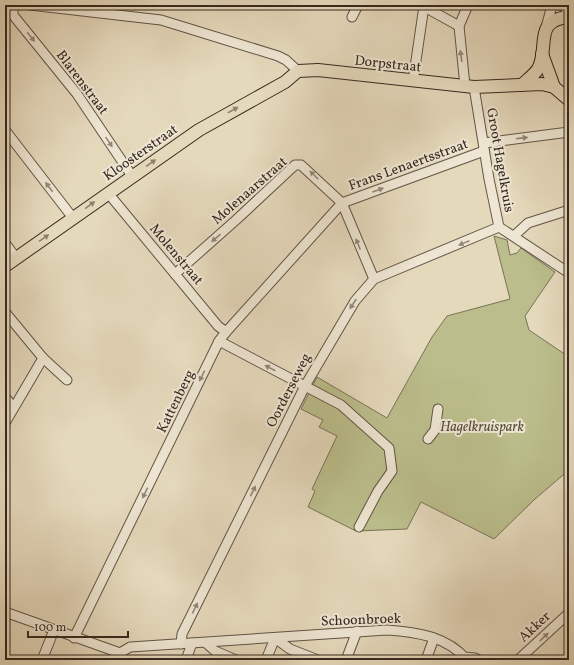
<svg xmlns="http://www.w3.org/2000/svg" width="574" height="665" font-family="Vollkorn,serif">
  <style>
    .green { fill: #bbbe8c; stroke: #787356 }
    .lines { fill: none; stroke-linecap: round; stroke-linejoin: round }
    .minor-casing { stroke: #625446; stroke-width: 11 }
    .major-casing { stroke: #36281f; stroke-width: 14 }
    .minor { stroke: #eee6d3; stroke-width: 9 }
    .major { stroke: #e5d9bc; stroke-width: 12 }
    .oneway { fill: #928779 }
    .oneway2 { fill: #8e806e }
    .labels { text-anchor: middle; stroke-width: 4; stroke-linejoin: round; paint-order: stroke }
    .street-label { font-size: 14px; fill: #36281f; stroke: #eee6d3 }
    .park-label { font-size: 14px; font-style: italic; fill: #574e3a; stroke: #eee6d3 }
  </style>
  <rect width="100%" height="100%" fill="#e5d9bc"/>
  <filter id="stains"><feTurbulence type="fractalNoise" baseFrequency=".005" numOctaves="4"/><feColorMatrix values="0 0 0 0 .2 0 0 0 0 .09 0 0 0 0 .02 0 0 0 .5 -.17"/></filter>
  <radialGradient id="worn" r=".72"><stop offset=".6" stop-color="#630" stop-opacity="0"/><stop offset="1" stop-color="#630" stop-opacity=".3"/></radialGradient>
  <path class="green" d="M 494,236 L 507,240 L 510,255 L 517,253 L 521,248 L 555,272 L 525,316 L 529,330 L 569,357 L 569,470 L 535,499 L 494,539 L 421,502 L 407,529 L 356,531 L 308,507 L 315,491 L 312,489 L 337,436 L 319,427 L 323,420 L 301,409 L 317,377 L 387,418 L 432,337 L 447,316 L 510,299 Z"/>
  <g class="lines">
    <defs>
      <g id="minor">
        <path d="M 13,5 L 13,15 L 77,94 L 132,176"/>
        <path d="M 30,5 L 161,20 L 278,56 L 286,60 L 298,71"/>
        <path d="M 421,5 L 459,26"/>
        <path d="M 561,5 L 569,11"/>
        <path d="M 352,17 L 358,5"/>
        <path d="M 546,28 L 552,5"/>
        <path d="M 415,81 L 414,74 L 424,6"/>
        <path d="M 465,86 L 459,26 L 468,5"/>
        <path d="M 474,87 L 489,179 L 499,227 L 569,273"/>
        <path d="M 5,130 L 73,218"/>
        <path d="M 484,143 L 569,132"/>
        <path d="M 108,193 L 218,326 L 226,332"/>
        <path d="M 515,235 L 528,223 L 569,210"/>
        <path d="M 5,243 L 16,258"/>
        <path d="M 175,274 L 236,220 L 295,165 L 301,165 L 342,203 L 374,279"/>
        <path d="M 5,312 L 43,358 L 67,380"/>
        <path d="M 219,341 L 341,405 L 389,448 L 392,471 L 378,491 L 359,527"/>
        <path d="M 5,397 L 13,407"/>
        <path d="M 5,423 L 43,358"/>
        <path d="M 428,439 L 435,430 L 438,409"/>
        <path d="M 5,612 L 120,653 L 130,647 L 387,630 C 416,632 447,636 467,660"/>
        <path d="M 74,638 L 219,341 L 226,332 L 342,203 L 484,151"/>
        <path d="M 206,643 L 215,651 L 236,660"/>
        <path d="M 181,644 L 182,634 L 305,386 L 355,301 L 374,279 L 499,227"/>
        <path d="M 464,657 L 475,658 L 479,660"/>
        <path d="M 42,660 L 54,630"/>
        <path d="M 186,660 L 192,643"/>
        <path d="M 266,660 L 275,638 L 290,649 L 318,660"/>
        <path d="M 346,660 L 357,631"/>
        <path d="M 426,660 L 434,638"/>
        <path d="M 518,660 L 569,613"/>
      </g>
      <g id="major">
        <path d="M 542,54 L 554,87"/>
        <path d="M 522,85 C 527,80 534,75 538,69 C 550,48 532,20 569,17"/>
        <path d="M 5,266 L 199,130 L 285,82 L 298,71 L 318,70 L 474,87 L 542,84 L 554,87 L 569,100"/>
      </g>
    </defs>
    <use href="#minor" class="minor-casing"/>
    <use href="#major" class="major-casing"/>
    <use href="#minor" class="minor"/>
    <use href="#major" class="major"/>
  </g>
  <defs><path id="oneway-solid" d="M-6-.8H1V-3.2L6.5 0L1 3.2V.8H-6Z"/></defs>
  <g class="oneway">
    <use href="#oneway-solid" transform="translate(31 37) rotate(51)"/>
    <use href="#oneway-solid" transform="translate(461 56) rotate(-98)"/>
    <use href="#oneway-solid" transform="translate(522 138) rotate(-7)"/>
    <use href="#oneway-solid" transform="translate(109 142) rotate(56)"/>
    <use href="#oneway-solid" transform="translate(314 175) rotate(-135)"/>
    <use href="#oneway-solid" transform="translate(49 187) rotate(-127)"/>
    <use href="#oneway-solid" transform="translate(378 190) rotate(-20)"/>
    <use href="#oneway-solid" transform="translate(216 238) rotate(139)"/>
    <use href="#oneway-solid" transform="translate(464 243) rotate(158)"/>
    <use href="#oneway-solid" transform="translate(358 244) rotate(-112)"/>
    <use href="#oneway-solid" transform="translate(353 304) rotate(123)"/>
    <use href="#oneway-solid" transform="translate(270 368) rotate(-152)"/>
    <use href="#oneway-solid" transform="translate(202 376) rotate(116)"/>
    <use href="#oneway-solid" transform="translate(253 491) rotate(-64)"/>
    <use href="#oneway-solid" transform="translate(145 493) rotate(116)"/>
    <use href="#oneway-solid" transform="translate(195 608) rotate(-64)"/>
    <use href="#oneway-solid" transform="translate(544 637) rotate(-43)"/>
  </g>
  <g class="oneway2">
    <use href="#oneway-solid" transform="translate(233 110) rotate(-29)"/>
    <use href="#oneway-solid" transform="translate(151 163) rotate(-35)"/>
    <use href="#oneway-solid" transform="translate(90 205) rotate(-36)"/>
    <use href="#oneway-solid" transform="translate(44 238) rotate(-35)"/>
  </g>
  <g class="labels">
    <g class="street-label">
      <text transform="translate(388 63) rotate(6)" y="5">Dorpstraat</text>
      <text transform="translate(83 82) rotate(53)" y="5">Blarenstraat</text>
      <text transform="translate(140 152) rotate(-35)" y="5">Kloosterstraat</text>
      <text transform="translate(501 160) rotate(80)" y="5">Groot Hagelkruis</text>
      <text transform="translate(408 164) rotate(-20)" y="5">Frans Lenaertsstraat</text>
      <text transform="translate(249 190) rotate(-41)" y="5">Molenaarstraat</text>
      <text transform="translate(177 254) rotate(50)" y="5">Molenstraat</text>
      <text transform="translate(288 390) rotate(-63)" y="5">Oorderseweg</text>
      <text transform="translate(175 401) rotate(-64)" y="5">Kattenberg</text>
      <text transform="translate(361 619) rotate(-2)" y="5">Schoonbroek</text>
      <text transform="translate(534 626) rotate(-43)" y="5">Akker</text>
    </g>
    <g class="park-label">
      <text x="482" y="431">Hagelkruispark</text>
    </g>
  </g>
  <rect width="574" height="665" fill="none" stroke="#e5d9bc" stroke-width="20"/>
  <rect x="6" y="6" width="562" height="653" fill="none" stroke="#36281f" stroke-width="2"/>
  <rect x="10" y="10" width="554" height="645" fill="none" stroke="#36281f"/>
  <path d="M28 631v6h100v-6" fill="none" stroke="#36281f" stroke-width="2"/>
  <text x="34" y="631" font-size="12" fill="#36281f" stroke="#eee6d3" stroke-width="3" paint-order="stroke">100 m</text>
  <rect width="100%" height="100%" filter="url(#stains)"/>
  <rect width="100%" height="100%" fill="url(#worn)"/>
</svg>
